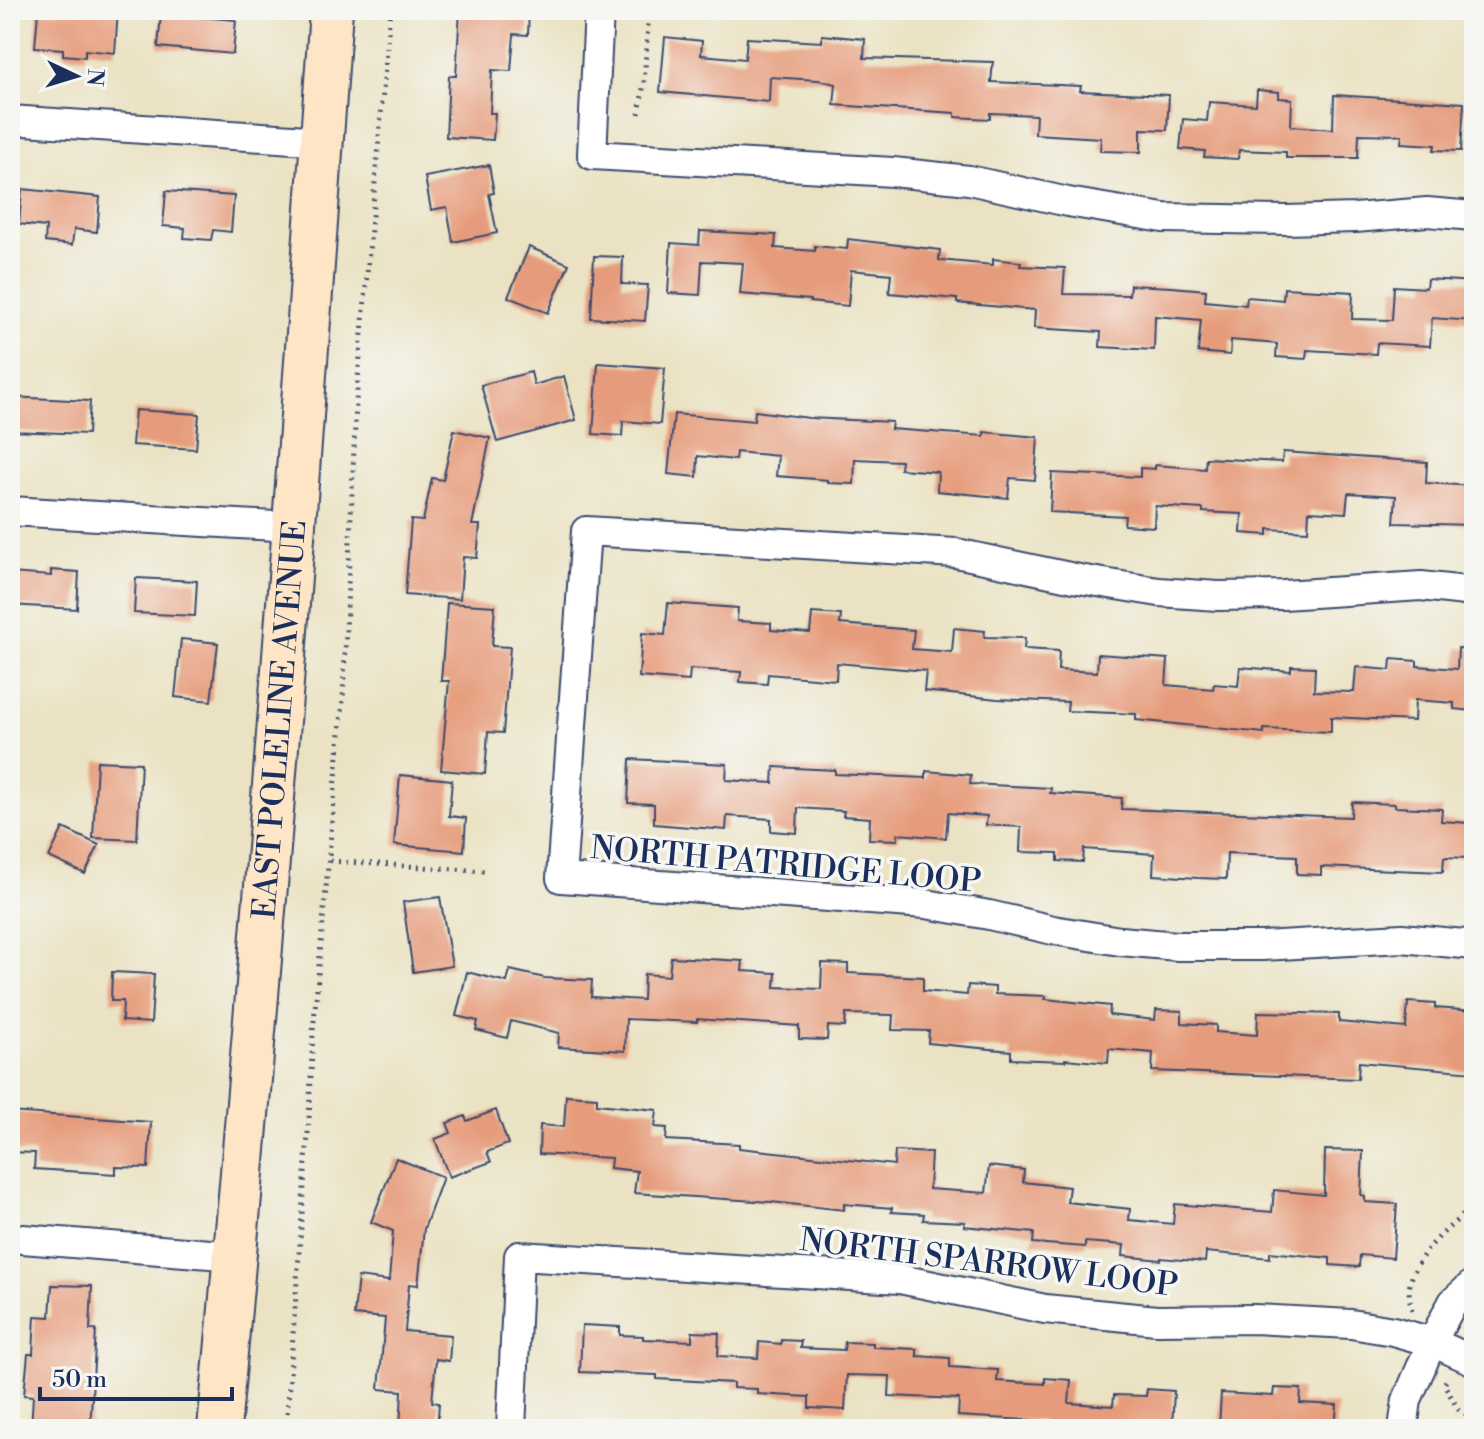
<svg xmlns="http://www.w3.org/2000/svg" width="1484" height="1439" font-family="'Libre Bodoni',serif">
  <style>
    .building { fill: #e69c7b }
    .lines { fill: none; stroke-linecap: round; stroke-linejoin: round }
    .minor-casing { stroke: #3a4a6d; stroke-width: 32 }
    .secondary-casing { stroke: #3a4a6d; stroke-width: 46 }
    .path { stroke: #3a4a6d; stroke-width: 5; stroke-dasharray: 2 6; stroke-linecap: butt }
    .minor { stroke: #fff; stroke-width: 28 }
    .secondary { stroke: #fde5c5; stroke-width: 42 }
    .labels { text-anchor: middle; stroke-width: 7; stroke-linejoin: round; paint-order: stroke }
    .street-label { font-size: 32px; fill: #1b2f5e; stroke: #f6f6f2 }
  </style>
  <rect width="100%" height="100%" fill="#f6f6f2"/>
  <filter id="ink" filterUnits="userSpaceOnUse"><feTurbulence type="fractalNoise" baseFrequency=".0125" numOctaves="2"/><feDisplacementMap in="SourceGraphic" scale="16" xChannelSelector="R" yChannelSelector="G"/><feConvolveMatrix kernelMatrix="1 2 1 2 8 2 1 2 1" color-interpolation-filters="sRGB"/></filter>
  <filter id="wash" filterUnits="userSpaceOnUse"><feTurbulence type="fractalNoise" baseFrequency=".006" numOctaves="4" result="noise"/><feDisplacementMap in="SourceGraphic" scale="32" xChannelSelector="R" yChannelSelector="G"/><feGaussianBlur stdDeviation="1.8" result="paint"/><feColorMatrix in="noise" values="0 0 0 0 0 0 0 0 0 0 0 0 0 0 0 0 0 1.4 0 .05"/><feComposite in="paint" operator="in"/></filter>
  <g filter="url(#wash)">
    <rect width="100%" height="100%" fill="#eae2c2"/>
    <g id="blocks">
      <g class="building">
        <path d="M 59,10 L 118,10 L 115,53 L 85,50 L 85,57 L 63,55 L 63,49 L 35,47 L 38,11 L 58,12 Z"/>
        <path d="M 460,10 L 529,10 L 528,35 L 514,34 L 511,71 L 492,70 L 490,113 L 495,113 L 493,140 L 446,137 L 449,76 L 456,76 Z"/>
        <path d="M 161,14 L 236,20 L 233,54 L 158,47 Z"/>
        <path d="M 822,35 L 865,39 L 864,58 L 993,62 L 991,82 L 1081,86 L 1080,91 L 1169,95 L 1167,130 L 1141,129 L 1141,152 L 1100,151 L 1101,138 L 1035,134 L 1036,115 L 990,113 L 990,119 L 955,117 L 955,113 L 834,105 L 836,84 L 818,80 L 770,77 L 769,102 L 660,92 L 665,37 L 702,41 L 701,55 L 745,59 L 747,38 L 822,42 Z"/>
        <path d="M 1257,90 L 1279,92 L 1279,98 L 1292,99 L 1291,126 L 1333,129 L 1334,95 L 1464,103 L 1461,151 L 1434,150 L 1435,145 L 1401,143 L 1402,135 L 1359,134 L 1358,158 L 1286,158 L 1286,152 L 1239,150 L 1238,159 L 1204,157 L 1205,151 L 1180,149 L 1183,119 L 1207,121 L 1209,102 L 1256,105 Z"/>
        <path d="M 489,165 L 494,193 L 489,194 L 497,233 L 453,242 L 447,207 L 431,210 L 425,177 Z"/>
        <path d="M 22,189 L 100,197 L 97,232 L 74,229 L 72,245 L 45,242 L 46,227 L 19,224 Z"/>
        <path d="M 166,191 L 234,196 L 231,232 L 213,230 L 211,240 L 184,238 L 185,228 L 163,226 Z"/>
        <path d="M 700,231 L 776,235 L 775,248 L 815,251 L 815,246 L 847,249 L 848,239 L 940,250 L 939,260 L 993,265 L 993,259 L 1021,262 L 1020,266 L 1065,268 L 1063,294 L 1129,295 L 1130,285 L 1172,287 L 1206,290 L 1205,301 L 1246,305 L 1247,297 L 1283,300 L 1284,288 L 1353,292 L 1352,319 L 1392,320 L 1394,286 L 1426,288 L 1427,279 L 1474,282 L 1474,321 L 1432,318 L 1430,346 L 1377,343 L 1376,354 L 1307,350 L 1306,359 L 1276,357 L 1277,344 L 1231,340 L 1230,355 L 1198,352 L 1201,320 L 1155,316 L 1154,350 L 1100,347 L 1101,332 L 1034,328 L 1035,310 L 957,303 L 957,299 L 889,293 L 891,274 L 851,270 L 848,306 L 810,302 L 810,300 L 740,294 L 743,263 L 702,261 L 700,295 L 668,293 L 671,243 L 699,245 Z"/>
        <path d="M 529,247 L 569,264 L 548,313 L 508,297 Z"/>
        <path d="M 594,256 L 623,257 L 622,284 L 648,285 L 645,321 L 591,318 Z"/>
        <path d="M 598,363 L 665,368 L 660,424 L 623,421 L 622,436 L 593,434 Z"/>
        <path d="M 531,372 L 534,385 L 564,376 L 576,420 L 497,442 L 481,385 Z"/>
        <path d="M 10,397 L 90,401 L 88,434 L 10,431 Z"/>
        <path d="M 135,410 L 199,414 L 196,449 L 132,445 Z"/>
        <path d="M 755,411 L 809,418 L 892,422 L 891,429 L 984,436 L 984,432 L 1038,437 L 1035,480 L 1010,478 L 1008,498 L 937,491 L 938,472 L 900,469 L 901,461 L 855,459 L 854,484 L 828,483 L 828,480 L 776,476 L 778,456 L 736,452 L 735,460 L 698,456 L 697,477 L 668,474 L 674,414 L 754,421 Z"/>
        <path d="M 454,430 L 490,438 L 472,525 L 480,525 L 477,558 L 463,557 L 460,599 L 405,595 L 411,520 L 423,521 L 432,478 L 443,480 Z"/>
        <path d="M 1283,452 L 1427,462 L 1426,483 L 1474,486 L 1474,525 L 1394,523 L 1396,496 L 1348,493 L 1346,513 L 1309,511 L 1308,531 L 1268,529 L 1268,535 L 1241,533 L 1242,514 L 1203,512 L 1203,509 L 1155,506 L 1154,527 L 1124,525 L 1125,516 L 1050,512 L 1052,473 L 1140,477 L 1140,468 L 1155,469 L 1155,465 L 1205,469 L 1206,458 L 1282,462 Z"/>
        <path d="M 51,570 L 79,572 L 77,609 L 10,605 L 10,573 L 51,576 Z"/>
        <path d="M 136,578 L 197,581 L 195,616 L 134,613 Z"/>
        <path d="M 447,603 L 495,606 L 492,646 L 510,647 L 503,733 L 488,732 L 485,774 L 441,770 L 449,681 L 441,681 Z"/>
        <path d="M 668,603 L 738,608 L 737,621 L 771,623 L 771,630 L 810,633 L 812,613 L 841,615 L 840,624 L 914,630 L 912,649 L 952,652 L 954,628 L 985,631 L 984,637 L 1025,638 L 1024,649 L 1059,651 L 1058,670 L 1097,672 L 1098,654 L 1168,659 L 1166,685 L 1213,689 L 1214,684 L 1238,686 L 1240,667 L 1291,671 L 1291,666 L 1315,667 L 1314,691 L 1354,692 L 1356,667 L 1390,670 L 1391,659 L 1417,661 L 1417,666 L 1457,669 L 1458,648 L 1474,649 L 1474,711 L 1454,709 L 1454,703 L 1415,700 L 1414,721 L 1331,717 L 1331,732 L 1264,729 L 1264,733 L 1136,720 L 1136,714 L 1067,711 L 1068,702 L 997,699 L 924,691 L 926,671 L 837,663 L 836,680 L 768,674 L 767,684 L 740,682 L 741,672 L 690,669 L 689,681 L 639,677 L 642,633 L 665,635 Z"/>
        <path d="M 181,639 L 218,643 L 211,701 L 175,697 Z"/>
        <path d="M 630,759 L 727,764 L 726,780 L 773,783 L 774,767 L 835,770 L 835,774 L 926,778 L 926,771 L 971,775 L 970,784 L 1051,788 L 1050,793 L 1122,798 L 1121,809 L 1351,817 L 1352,802 L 1395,804 L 1395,807 L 1442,809 L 1441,821 L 1470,823 L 1469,858 L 1444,857 L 1443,872 L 1321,867 L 1321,875 L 1297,874 L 1297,856 L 1227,853 L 1226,879 L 1198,878 L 1153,875 L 1154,854 L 1084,849 L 1083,862 L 1058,861 L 1058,853 L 1020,852 L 1021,827 L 986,825 L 987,816 L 948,813 L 946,838 L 898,834 L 898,840 L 869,839 L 870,818 L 843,816 L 844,811 L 798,808 L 797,833 L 771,831 L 771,819 L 727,816 L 726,830 L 654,824 L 654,804 L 628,803 Z"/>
        <path d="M 97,761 L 141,763 L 137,840 L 93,838 Z"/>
        <path d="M 400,775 L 452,780 L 449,816 L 466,818 L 464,851 L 394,845 Z"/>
        <path d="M 63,828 L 99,845 L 85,874 L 49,857 Z"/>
        <path d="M 440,897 L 452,966 L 413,972 L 403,902 Z"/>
        <path d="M 671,957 L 743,961 L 742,971 L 776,973 L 775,987 L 821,989 L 822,963 L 848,964 L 848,973 L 923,977 L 923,991 L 967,995 L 968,985 L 995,987 L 995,994 L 1046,996 L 1045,999 L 1110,1006 L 1109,1015 L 1155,1020 L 1156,1010 L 1182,1011 L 1182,1023 L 1216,1025 L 1216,1032 L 1257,1035 L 1258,1012 L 1339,1014 L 1339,1022 L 1406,1028 L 1408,1002 L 1435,1004 L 1435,1008 L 1474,1011 L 1474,1072 L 1359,1062 L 1358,1079 L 1152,1071 L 1153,1053 L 1109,1049 L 1108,1063 L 1065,1059 L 1065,1061 L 1011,1059 L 1011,1051 L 928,1043 L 929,1031 L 892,1030 L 893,1015 L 846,1014 L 845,1027 L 828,1026 L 827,1040 L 799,1039 L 799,1026 L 697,1019 L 697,1022 L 626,1019 L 625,1051 L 558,1047 L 559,1033 L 511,1021 L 507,1038 L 476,1030 L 478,1021 L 456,1016 L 467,972 L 507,982 L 510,970 L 545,978 L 592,980 L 591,997 L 643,1000 L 644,974 L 669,976 Z"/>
        <path d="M 112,972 L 154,974 L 151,1023 L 122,1021 L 123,1001 L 111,1001 Z"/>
        <path d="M 566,1095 L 597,1097 L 597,1104 L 657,1110 L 655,1127 L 667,1128 L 666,1140 L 739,1144 L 739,1148 L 894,1165 L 895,1151 L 931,1153 L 929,1189 L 986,1193 L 989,1166 L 1024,1170 L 1023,1182 L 1069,1187 L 1067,1202 L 1130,1209 L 1129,1220 L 1173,1224 L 1175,1204 L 1272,1212 L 1274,1190 L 1324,1195 L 1325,1150 L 1363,1151 L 1361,1195 L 1365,1196 L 1365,1202 L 1397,1204 L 1393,1258 L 1360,1255 L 1359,1267 L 1330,1265 L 1330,1258 L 1270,1252 L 1270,1258 L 1206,1252 L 1205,1262 L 1161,1258 L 1161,1260 L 1123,1256 L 1124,1245 L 1085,1242 L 1085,1247 L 1033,1243 L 1034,1233 L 964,1226 L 965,1222 L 923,1220 L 924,1214 L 891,1212 L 892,1208 L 844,1204 L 844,1210 L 771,1202 L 634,1193 L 637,1171 L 610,1168 L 611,1158 L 539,1154 L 540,1125 L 564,1127 Z"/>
        <path d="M 496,1110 L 508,1144 L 487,1152 L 491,1162 L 449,1177 L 435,1139 L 451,1133 L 447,1123 L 465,1116 L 467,1121 Z"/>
        <path d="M 10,1112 L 151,1122 L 148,1168 L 116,1167 L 116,1174 L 34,1169 L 35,1153 L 10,1152 Z"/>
        <path d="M 396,1158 L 443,1177 L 424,1229 L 418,1285 L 409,1284 L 405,1331 L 451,1335 L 449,1361 L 436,1359 L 432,1402 L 439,1403 L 437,1429 L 400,1429 L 402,1391 L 379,1389 L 385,1318 L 354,1315 L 358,1277 L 389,1281 L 393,1231 L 371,1222 Z"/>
        <path d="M 52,1285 L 92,1286 L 90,1330 L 96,1330 L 90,1429 L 31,1429 L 33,1396 L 24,1395 L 28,1354 L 33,1354 L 35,1316 L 50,1317 Z"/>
        <path d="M 582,1325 L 620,1327 L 620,1335 L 643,1336 L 643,1339 L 692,1341 L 692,1332 L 719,1333 L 718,1356 L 758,1358 L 759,1342 L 781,1344 L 781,1340 L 801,1341 L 800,1348 L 844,1350 L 845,1342 L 873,1343 L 873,1347 L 917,1349 L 917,1356 L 950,1358 L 950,1367 L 998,1370 L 997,1381 L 1045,1384 L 1045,1378 L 1071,1380 L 1069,1403 L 1113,1406 L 1114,1395 L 1146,1396 L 1147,1389 L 1174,1391 L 1172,1429 L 1042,1429 L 1042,1421 L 958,1416 L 959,1399 L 889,1396 L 890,1376 L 847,1375 L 845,1410 L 809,1408 L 809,1397 L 757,1394 L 757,1389 L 733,1388 L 733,1383 L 657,1379 L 657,1375 L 580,1372 Z"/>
        <path d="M 1274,1388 L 1301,1389 L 1300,1403 L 1337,1405 L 1335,1429 L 1219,1429 L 1221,1393 L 1273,1396 Z"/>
      </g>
    </g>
  </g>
  <g filter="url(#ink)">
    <use href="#blocks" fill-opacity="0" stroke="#3a4a6d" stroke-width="2"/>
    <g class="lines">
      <defs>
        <g id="minor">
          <path d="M 599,10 L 592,155 L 893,172 L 969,180 L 1068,202 L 1163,218 L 1286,220 L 1355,218 L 1427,212 L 1474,216"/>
          <path d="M 10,120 L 322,141"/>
          <path d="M 10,511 L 293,527"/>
          <path d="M 1474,592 L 1421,586 L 1283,595 L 1218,596 L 1159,592 L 1079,579 L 956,553 L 586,531 L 561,878 L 926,904 L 989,915 L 1053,930 L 1120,941 L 1178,946 L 1262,946 L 1402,938 L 1474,945"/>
          <path d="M 10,1238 L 235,1256"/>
          <path d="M 511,1429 L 519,1256 L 900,1279 L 1045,1309 L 1157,1320 L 1254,1319 L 1351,1324 L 1393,1331 L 1432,1342 L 1474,1361"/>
          <path d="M 1403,1429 L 1407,1400 L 1432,1342 L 1453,1302 L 1474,1283"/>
        </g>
        <g id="secondary">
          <path id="s1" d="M 219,1429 C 263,957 298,483 331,10"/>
        </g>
      </defs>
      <use href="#minor" class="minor-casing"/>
      <use href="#secondary" class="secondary-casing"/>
      <g class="path">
        <path d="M 639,114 L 644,83 L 649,10"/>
        <path d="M 330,861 L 485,871"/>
        <path d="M 1412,1310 C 1410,1302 1408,1293 1410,1284 C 1417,1252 1450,1226 1474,1206"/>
        <path d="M 1446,1381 L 1444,1384 L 1458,1409 L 1474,1419"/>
        <path d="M 286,1429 L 309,1120 L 313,1032 L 343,700 L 356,402 L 390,10"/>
      </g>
      <use href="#minor" class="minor"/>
      <use href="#secondary" class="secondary"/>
    </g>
  </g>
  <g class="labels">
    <g class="street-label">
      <text dy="11" stroke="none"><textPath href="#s1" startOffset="712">EAST POLELINE AVENUE</textPath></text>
      <text transform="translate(786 864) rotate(5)" y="11">NORTH PATRIDGE LOOP</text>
      <text transform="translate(989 1262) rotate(7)" y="11">NORTH SPARROW LOOP</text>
    </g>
  </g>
  <rect width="1484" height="1439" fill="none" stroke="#f6f6f2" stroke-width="40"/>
  <g transform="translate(76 76) rotate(94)" stroke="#f6f6f2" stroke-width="6" paint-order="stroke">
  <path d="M0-6L14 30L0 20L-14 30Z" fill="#1b2f5e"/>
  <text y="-12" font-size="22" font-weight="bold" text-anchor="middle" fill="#1b2f5e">N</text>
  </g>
  <path d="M40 1387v12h192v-12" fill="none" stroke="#1b2f5e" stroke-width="4"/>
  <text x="52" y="1387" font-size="24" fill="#1b2f5e" stroke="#f6f6f2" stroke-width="6" paint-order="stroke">50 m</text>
</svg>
